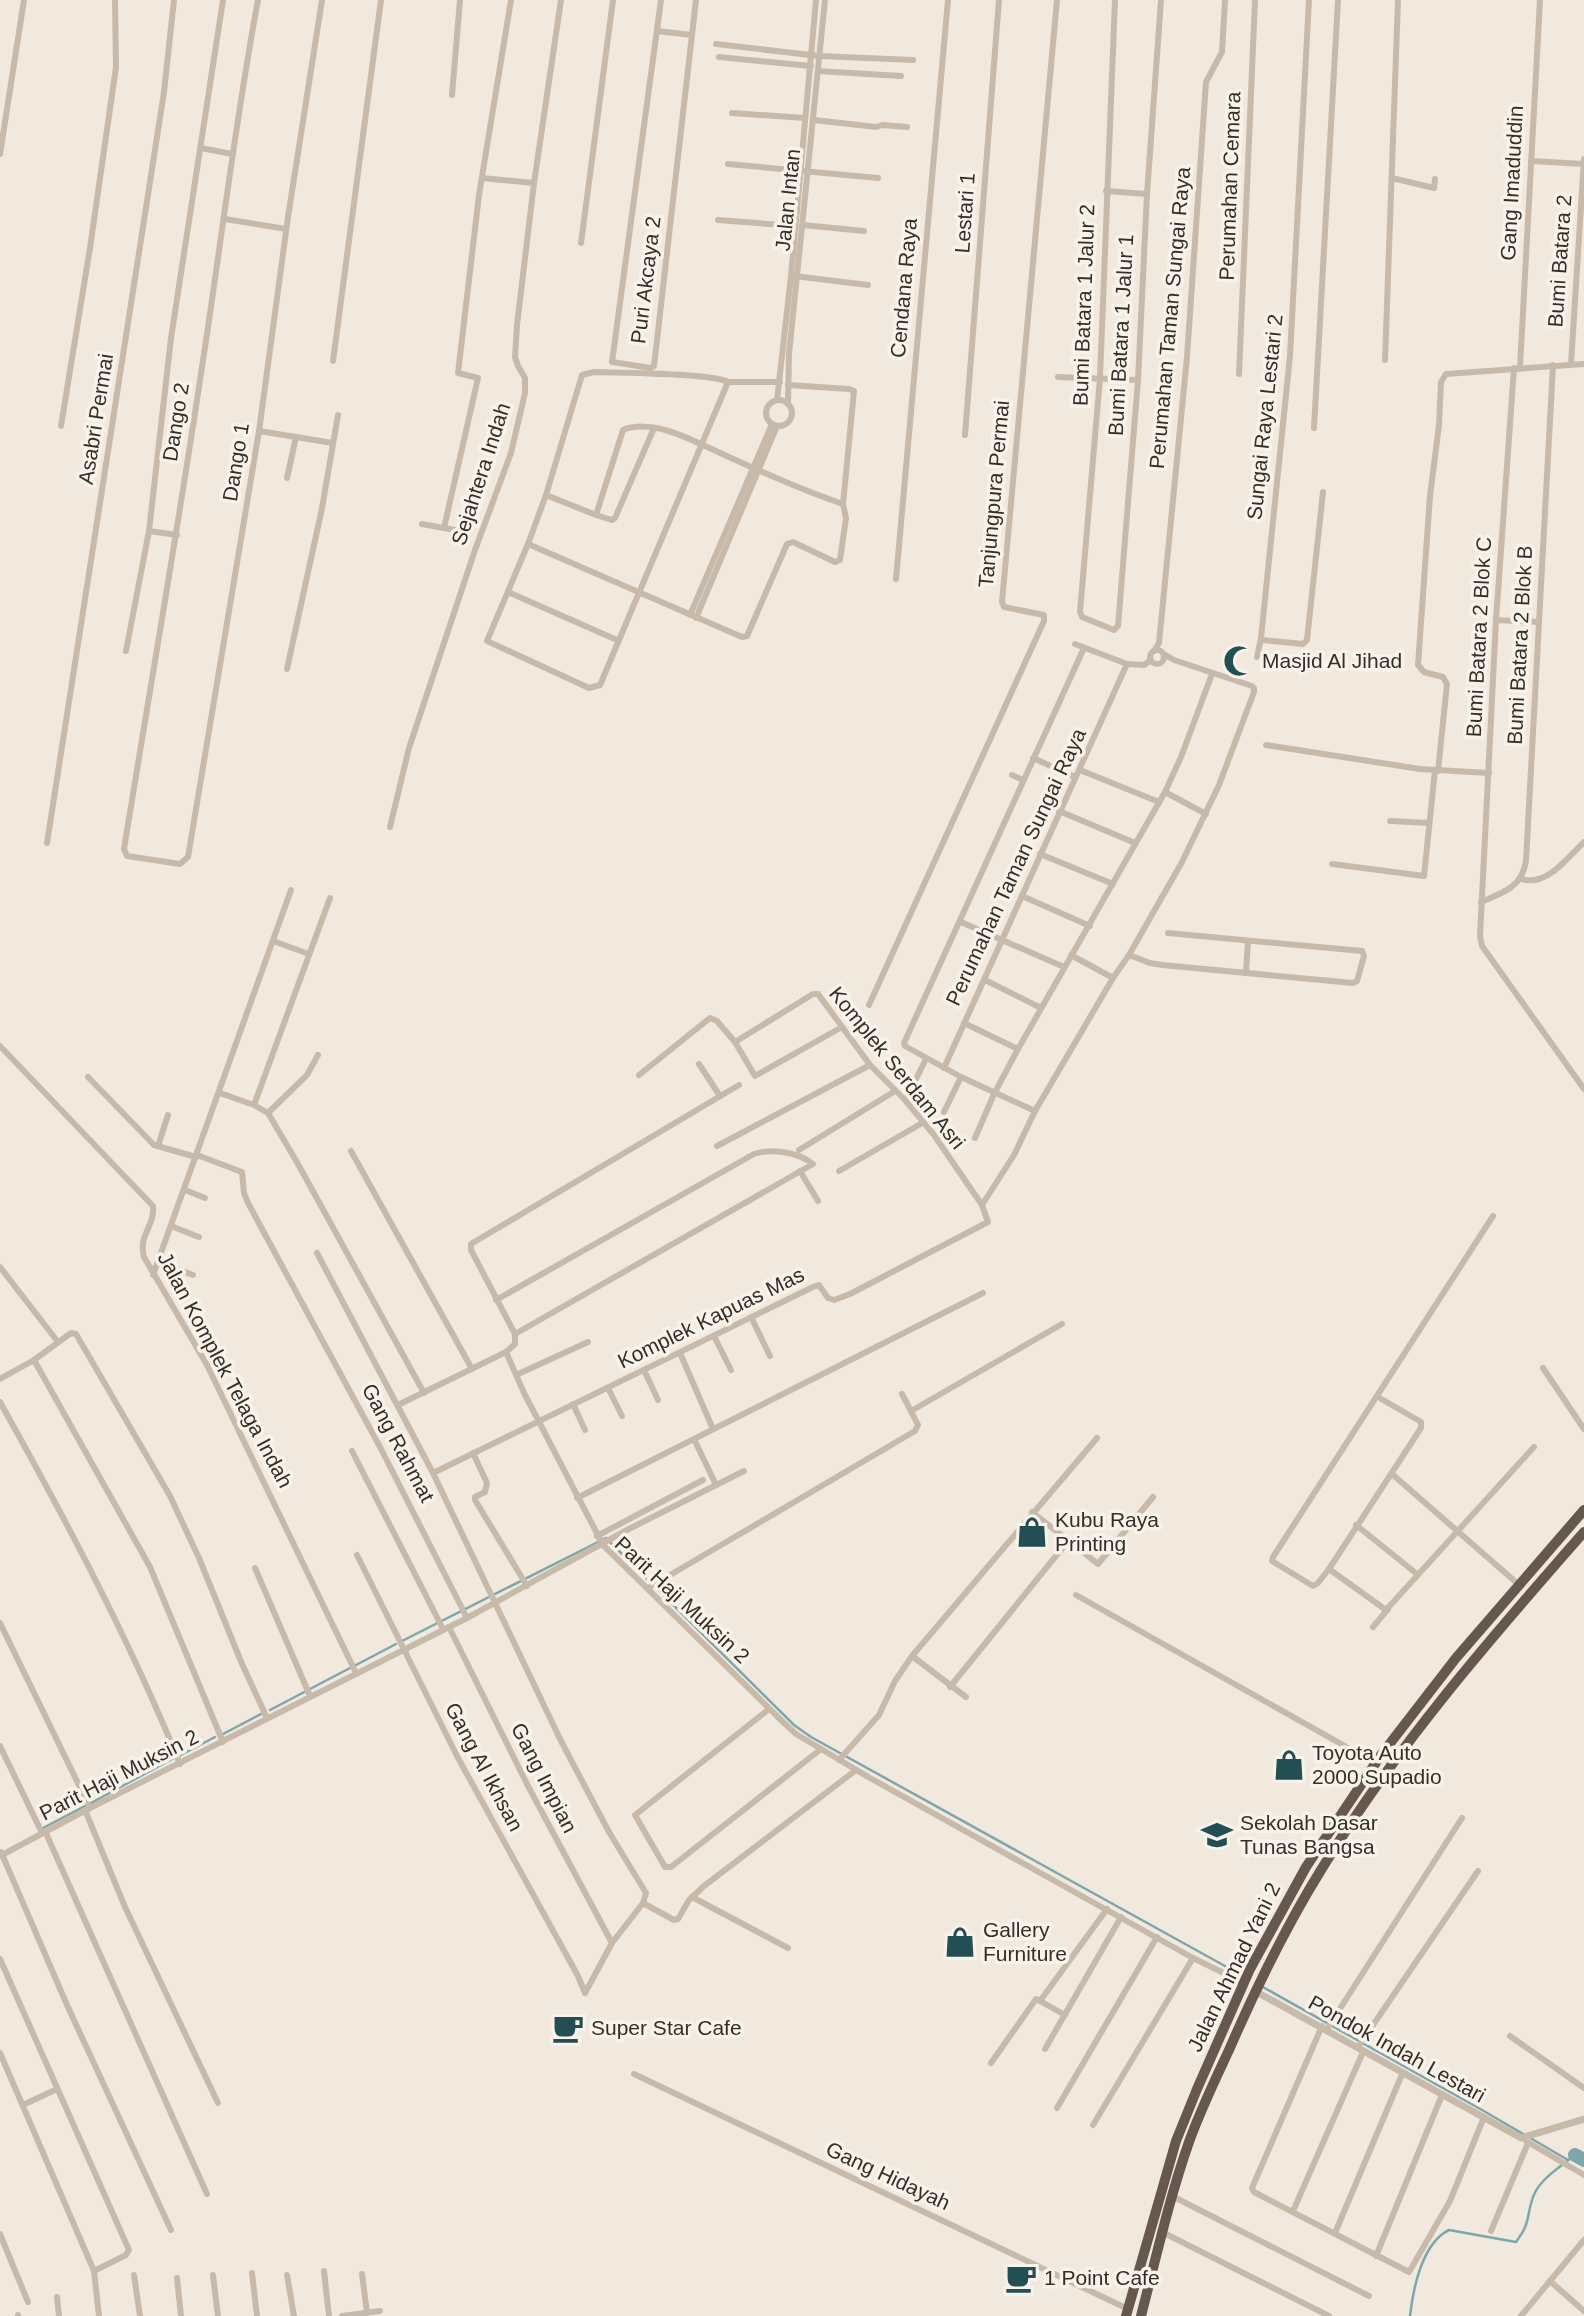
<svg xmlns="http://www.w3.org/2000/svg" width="1584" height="2316" font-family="Helvetica,sans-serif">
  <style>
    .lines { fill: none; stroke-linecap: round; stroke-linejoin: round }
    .stream { stroke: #7ea7ac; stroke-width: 2.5 }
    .river { stroke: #7ea7ac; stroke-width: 14 }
    .minor { stroke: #c8baaa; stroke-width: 6 }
    .tertiary { stroke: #c8baaa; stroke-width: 7 }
    .trunk { stroke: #66584e; stroke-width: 10 }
    .labels { text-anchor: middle; stroke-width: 7; stroke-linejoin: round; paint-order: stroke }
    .street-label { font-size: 21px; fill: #362e29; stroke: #f8f3ea }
    .poi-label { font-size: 21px; fill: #362e29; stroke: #f8f3ea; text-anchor: start }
  </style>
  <rect width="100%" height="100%" fill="#f1e9de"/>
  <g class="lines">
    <g class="stream">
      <path d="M 402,1641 L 606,1538 L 794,1725 L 811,1737 L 1243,1976"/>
      <path d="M 356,1665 L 396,1644"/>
      <path d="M 270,1710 L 350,1668"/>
      <path d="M 223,1734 L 261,1714"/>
      <path d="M 179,1756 L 215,1737"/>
      <path d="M 91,1803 L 174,1758"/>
      <path d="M 43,1828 L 85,1806"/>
      <path d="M 1261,1986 L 1482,2110 L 1568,2160"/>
      <path d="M 1567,2161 L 1575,2155"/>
      <path d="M 1410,2316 C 1413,2289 1422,2243 1449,2230 L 1516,2242 C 1530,2223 1526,2220 1532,2200 C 1536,2185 1550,2174 1562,2165"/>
    </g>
    <path class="river" d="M 1575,2155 L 1584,2160"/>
    <g class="minor">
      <path d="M 258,0 C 235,122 221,245 202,367 C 178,528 150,689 124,849 L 127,856 L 180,864 L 188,857 L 259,431 L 288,217 L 322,0"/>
      <path d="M 661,0 L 612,362 L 651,368 L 654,366 L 696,0"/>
      <path d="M 1115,0 L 1100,378 L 1080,612 L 1082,617 L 1114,630 L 1118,626 L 1138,380 L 1147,194 L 1161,0"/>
      <path d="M 1309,0 L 1290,356 L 1261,638 L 1263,640 L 1303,644 L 1307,640 L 1323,492"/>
      <path d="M 657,31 L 692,35"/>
      <path d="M 716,44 L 819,56 L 913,60"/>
      <path d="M 719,57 L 811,66"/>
      <path d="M 818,71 L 901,76"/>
      <path d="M 452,95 L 460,0"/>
      <path d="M 732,113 L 805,118"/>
      <path d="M 814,120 L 876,127 L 882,125 L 907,127"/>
      <path d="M 201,148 L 232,154"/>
      <path d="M 0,154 L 24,0"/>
      <path d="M 1531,161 L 1584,164"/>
      <path d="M 728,164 L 878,178"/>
      <path d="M 482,178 L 534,183"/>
      <path d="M 1392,178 L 1434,188 L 1435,179"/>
      <path d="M 1106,191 L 1147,194"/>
      <path d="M 225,219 L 286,229"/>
      <path d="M 718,220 L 795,226"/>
      <path d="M 803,225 L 864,231"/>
      <path d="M 581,243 L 613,0"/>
      <path d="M 794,276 L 868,285"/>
      <path d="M 1385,360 L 1398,0"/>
      <path d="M 333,361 L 381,0"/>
      <path d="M 1571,364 L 1584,159"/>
      <path d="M 1520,367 L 1540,0"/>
      <path d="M 1514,368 L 1496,620 L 1480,936 L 1482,946 L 1584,1089"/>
      <path d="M 1239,374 L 1255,0"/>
      <path d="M 1058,377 L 1138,380"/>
      <path d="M 728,382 L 780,382"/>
      <path d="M 788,385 L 849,389 L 854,391 L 843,504"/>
      <circle cx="779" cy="413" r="13"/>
      <path d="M 777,400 L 791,276 L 816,0"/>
      <path d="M 788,404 L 789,354 L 825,0"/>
      <path d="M 61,426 L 90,248 L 116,67 L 115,0"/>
      <path d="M 1314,428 L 1338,0"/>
      <path d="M 259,431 L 333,443"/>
      <path d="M 965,435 L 999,0"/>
      <path d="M 287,478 L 296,437"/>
      <path d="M 596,515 L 623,430 C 634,425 653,426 665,430 C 687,436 708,448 729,457 C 766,474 804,491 843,504 L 846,518 L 840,560 L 835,562 L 793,542 L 787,544 L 747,636 L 742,637 L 528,544 L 546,495 L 596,515 L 612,520 L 615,518 L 654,428"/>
      <path d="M 422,524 L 460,531"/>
      <path d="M 444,528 L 478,378 L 458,373 L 479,195 L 511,0"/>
      <path d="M 177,535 L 149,531 L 171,338 L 223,0"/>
      <path d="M 528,544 L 487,641 L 589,688 L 600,685 L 728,382 C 713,373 618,373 594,372 L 582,375 L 546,495"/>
      <path d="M 896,579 L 948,0"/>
      <path d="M 508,592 L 617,640"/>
      <path d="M 690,615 L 772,424"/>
      <path d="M 696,618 L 777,426"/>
      <path d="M 1496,620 L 1539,622"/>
      <path d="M 1075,644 L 1127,664"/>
      <circle cx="1157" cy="657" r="7"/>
      <path d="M 126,651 L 149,531"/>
      <path d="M 1154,651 L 1159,643 L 1187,357 L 1206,82 L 1222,52 L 1225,0"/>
      <path d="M 1257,657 L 1261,638"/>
      <path d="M 287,669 L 322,508 L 338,415"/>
      <path d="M 1266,745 L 1420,769 L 1489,773"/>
      <path d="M 1033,758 L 1075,777"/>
      <path d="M 1080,770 L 1159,802"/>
      <path d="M 1438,771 L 1447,684 L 1443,677 L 1424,672 L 1418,665 L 1430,496 L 1439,425 L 1441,382 L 1446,374 L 1584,364"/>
      <path d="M 1012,775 L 1023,780"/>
      <path d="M 1165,792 L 1206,814"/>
      <path d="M 1059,811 L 1135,843"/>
      <path d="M 1390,821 L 1429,823"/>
      <path d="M 390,827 L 409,748 L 475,550 L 511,453 L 525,393 L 525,378 L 518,366 L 515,357 L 517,325 L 534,183 L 561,0"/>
      <path d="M 47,843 L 164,92 L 174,0"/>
      <path d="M 1040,854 L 1113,884"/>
      <path d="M 1332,864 L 1424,876 L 1435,770"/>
      <path d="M 1521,879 C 1547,887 1567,858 1584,842"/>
      <path d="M 1022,896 L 1090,926"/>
      <path d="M 1481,902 C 1503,893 1522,887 1526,861 L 1553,365"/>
      <path d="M 961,922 L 1064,967"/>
      <path d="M 273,941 L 309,954"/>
      <path d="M 1071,955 L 1113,978"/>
      <path d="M 1129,955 L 1150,963 L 1162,965 L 1353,983 L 1357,981 L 1364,956 L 1362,951 L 1168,933"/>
      <path d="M 1246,973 L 1248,941"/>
      <path d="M 985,980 L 1041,1008"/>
      <path d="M 869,1005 L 1044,621 L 1044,615 L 1004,607 L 1002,602 L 1057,0"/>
      <path d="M 964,1023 L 1018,1049"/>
      <path d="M 0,1046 L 153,1206 C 155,1226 138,1235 144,1257 L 207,1365 L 356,1673"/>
      <path d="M 699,1064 L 720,1096"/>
      <path d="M 944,1068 L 1127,664 L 1144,665 L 1151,660"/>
      <path d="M 639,1075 L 710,1018 L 717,1021 L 735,1042"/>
      <path d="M 88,1077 L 154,1145 L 196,1157"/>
      <path d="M 220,1093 L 254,1105 L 330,898"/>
      <path d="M 908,1095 L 926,1059"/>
      <path d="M 254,1105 L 268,1113 L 298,1164 L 424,1393"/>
      <path d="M 1035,1111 L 961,1077 L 905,1046 L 904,1043 L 1084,648"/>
      <path d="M 944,1112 L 961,1077"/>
      <path d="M 268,1113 L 307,1075 L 318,1055"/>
      <path d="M 975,1138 L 994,1094 L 1018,1049 L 1165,792 L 1181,757 L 1212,674"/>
      <path d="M 158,1146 L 168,1115"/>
      <path d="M 717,1146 L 870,1065"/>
      <path d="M 799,1150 L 895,1091"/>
      <path d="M 351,1151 L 472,1369"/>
      <path d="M 197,1155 L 242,1172 L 244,1193 L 248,1203 L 380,1447 L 467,1618"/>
      <path d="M 800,1171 L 818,1201"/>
      <path d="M 839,1171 L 924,1122"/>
      <path d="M 185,1190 L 205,1198"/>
      <path d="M 982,1205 L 1014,1155 L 1035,1111 L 1113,978 L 1129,955 L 1182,862 L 1219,785 L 1254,692 L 1254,688 L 1252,686 L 1174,660 L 1164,654"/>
      <path d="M 171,1226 L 199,1237"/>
      <path d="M 317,1253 L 433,1473 L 561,1741 L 609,1832 L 646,1893 L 643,1903 L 674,1920 L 678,1919 L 689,1900 L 704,1886 L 856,1770"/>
      <path d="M 158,1262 L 193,1275"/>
      <path d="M 0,1267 L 58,1342"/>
      <path d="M 153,1275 L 291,890"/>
      <path d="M 496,1300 L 754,1154 C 771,1148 798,1152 813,1164 L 515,1334"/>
      <path d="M 751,1317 L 770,1356"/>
      <path d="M 714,1336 L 731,1370"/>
      <path d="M 506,1352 L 515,1344 L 515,1334 L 471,1250 L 471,1244 L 739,1085"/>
      <path d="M 680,1353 L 713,1429"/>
      <path d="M 34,1360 L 150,1567 L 223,1742"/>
      <path d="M 1543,1368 L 1584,1429"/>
      <path d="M 644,1370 L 658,1400"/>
      <path d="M 516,1375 L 588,1342"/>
      <path d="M 0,1379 L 34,1360 L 71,1333 L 76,1334 L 170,1496 L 199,1558 L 242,1664 L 267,1718"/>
      <path d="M 608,1388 L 622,1416"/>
      <path d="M 902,1394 L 911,1411"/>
      <path d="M 1378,1397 L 1421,1422 L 1421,1428 L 1329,1569 L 1318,1583 L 1313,1586 L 1272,1561 L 1273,1557 L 1493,1216"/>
      <path d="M 0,1402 C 66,1520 129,1639 180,1764"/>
      <path d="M 573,1404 L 585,1430"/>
      <path d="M 398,1405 L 506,1352 L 524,1393 L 603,1545 L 782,1721 L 796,1734 L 870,1778 L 1193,1958 L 1244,1983"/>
      <path d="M 694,1439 L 716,1485"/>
      <path d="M 352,1451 L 443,1629"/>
      <path d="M 473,1453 L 487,1483 L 485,1492 L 475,1497 L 475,1500 L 527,1586"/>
      <path d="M 433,1473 L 813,1287 L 819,1285 L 828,1298 L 834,1300 L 850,1294 L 988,1222 L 982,1205 L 934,1135 L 905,1100 L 870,1065 L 818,994 L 813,994 L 735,1042 L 755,1076 L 842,1027"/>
      <path d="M 1392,1474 L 1518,1584"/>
      <path d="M 577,1498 L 983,1293"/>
      <path d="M 1032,1512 L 1098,1564 L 1153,1497"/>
      <path d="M 1356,1525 L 1417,1574"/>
      <path d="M 597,1536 L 703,1480"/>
      <path d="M 357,1555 L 457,1756 L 578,1976 L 585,1993"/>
      <path d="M 255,1568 L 310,1696"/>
      <path d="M 1329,1569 L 1386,1610 L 1534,1447"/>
      <path d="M 648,1588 L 915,1431 L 918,1425 L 911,1411 L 1062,1324"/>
      <path d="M 1076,1595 L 1375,1763"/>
      <path d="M 0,1623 L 90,1808"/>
      <path d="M 449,1627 L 528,1786 L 612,1943"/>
      <path d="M 1373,1627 L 1388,1609"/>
      <path d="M 912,1656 L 966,1697"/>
      <path d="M 950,1687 L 1068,1541"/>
      <path d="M 769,1709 L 635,1815 L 665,1867 L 671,1867 L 821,1749"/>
      <path d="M 0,1746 L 42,1833"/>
      <path d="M 839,1760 L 879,1715 L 895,1681 L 912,1656 L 1097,1438"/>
      <path d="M 85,1810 L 125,1907 L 218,2103"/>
      <path d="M 45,1831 L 207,2194"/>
      <path d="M 1,1852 L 67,2005 L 171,2230"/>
      <path d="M 0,1856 L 90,1808 L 467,1618 L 627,1530 L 744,1471"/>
      <path d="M 692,1897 L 788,1948"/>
      <path d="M 0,1959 L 129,2250 L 126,2255 L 94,2271"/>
      <path d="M 585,1993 L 612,1943 L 643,1903"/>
      <path d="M 1040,2001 L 1065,2015"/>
      <path d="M 1322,2026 L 1252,2188 L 1254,2192 L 1409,2272 L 1450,2201 L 1484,2117"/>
      <path d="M 1327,2029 L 1462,1818"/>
      <path d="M 1510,2036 L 1584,2088"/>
      <path d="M 1358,2047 L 1478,1871"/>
      <path d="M 1045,2049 L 1121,1917"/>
      <path d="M 0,2053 L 94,2271 L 99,2316"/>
      <path d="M 991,2063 L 1036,1999 L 1040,2001 L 1107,1909"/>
      <path d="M 634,2074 L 1128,2309"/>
      <path d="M 23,2105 L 57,2089"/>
      <path d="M 1057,2108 L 1157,1937"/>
      <path d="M 1093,2125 L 1193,1958"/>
      <path d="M 1526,2141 L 1584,2175"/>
      <path d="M 1172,2196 L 1369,2296"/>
      <path d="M 1293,2211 L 1363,2052"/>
      <path d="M 1491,2231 L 1528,2143"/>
      <path d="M 1162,2232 L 1329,2316"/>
      <path d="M 1335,2233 L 1403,2072"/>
      <path d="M 0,2234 L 28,2302"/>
      <path d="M 1584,2240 L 1550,2281 L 1584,2311"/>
      <path d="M 1376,2256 L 1442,2095"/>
      <path d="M 324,2271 L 329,2316"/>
      <path d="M 252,2273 L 257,2316"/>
      <path d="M 362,2274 L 367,2313"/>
      <path d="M 134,2275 L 140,2316"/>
      <path d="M 213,2275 L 218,2316"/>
      <path d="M 287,2275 L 294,2316"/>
      <path d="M 177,2278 L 181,2316"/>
      <path d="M 57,2297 L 59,2316"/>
      <path d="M 18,2315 L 18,2316"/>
      <path d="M 342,2316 L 380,2311"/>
      <path d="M 1521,2316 L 1550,2281"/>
    </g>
    <path class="tertiary" d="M 1255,1991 L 1521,2138 L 1584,2119"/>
    <g class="trunk">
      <path d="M 1126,2316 L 1176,2141 L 1197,2089 L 1250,1969 L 1306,1867 L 1381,1755 L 1456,1658 L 1584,1510"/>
      <path d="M 1141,2316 C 1156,2258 1169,2199 1189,2142 C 1200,2111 1215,2080 1229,2050 C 1256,1988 1285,1928 1321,1870 C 1395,1748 1490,1639 1584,1532"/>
    </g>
  </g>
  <defs>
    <symbol id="mosque-bare" viewBox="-9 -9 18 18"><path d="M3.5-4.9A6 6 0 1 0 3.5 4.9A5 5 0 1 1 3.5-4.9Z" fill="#224e54" stroke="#f8f3ea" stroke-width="2.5" paint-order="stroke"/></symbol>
    <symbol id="shop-bare" viewBox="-9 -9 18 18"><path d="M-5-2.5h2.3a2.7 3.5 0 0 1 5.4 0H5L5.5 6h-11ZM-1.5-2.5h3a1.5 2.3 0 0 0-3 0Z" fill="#224e54" stroke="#f8f3ea" stroke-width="2.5" paint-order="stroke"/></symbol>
    <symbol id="school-bare" viewBox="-9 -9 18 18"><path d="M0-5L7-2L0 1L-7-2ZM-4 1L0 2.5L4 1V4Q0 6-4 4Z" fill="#224e54" stroke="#f8f3ea" stroke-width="2.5" paint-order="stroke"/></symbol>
    <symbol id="cafe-bare" viewBox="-9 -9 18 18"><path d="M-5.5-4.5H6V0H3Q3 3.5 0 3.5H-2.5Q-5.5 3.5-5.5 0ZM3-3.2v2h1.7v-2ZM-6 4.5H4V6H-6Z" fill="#224e54" stroke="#f8f3ea" stroke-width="2.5" paint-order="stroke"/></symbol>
  </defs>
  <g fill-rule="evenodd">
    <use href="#mosque-bare" x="1217" y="639" width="44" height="44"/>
    <use href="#shop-bare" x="1010" y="1510" width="44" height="44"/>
    <use href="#shop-bare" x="1267" y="1743" width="44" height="44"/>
    <use href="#school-bare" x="1195" y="1813" width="44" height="44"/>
    <use href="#shop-bare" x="938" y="1920" width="44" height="44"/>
    <use href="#cafe-bare" x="546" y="2006" width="44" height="44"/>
    <use href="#cafe-bare" x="999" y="2256" width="44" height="44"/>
  </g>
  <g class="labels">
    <g class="street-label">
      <text transform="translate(1512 183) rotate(-87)" y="7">Gang Imaduddin</text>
      <text transform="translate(1230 186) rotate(-88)" y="7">Perumahan Cemara</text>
      <text transform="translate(788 200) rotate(-84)" y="7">Jalan Intan</text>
      <text transform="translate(965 213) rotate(-86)" y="7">Lestari 1</text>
      <text transform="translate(1560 261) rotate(-86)" y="7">Bumi Batara 2</text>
      <text transform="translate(646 280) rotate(-83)" y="7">Puri Akcaya 2</text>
      <text transform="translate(904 288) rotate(-85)" y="7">Cendana Raya</text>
      <text transform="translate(1084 305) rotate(-88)" y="7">Bumi Batara 1 Jalur 2</text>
      <text transform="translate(1170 318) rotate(-85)" y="7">Perumahan Taman Sungai Raya</text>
      <text transform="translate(1121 335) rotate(-87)" y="7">Bumi Batara 1 Jalur 1</text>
      <text transform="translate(1265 417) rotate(-84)" y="7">Sungai Raya Lestari 2</text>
      <text transform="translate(96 419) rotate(-81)" y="7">Asabri Permai</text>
      <text transform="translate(176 422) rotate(-81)" y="7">Dango 2</text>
      <text transform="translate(236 462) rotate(-81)" y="7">Dango 1</text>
      <text transform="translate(481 474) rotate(-72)" y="7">Sejahtera Indah</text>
      <text transform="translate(994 494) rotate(-85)" y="7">Tanjungpura Permai</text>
      <text transform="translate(1479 637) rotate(-87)" y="7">Bumi Batara 2 Blok C</text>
      <text transform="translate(1520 645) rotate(-87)" y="7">Bumi Batara 2 Blok B</text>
      <text transform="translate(1016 867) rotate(-65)" y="7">Perumahan Taman Sungai Raya</text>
      <text transform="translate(897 1068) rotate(51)" y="7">Komplek Serdam Asri</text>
      <text transform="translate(711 1318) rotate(-26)" y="7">Komplek Kapuas Mas</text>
      <text transform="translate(225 1370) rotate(62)" y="7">Jalan Komplek Telaga Indah</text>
      <text transform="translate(398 1443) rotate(62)" y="7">Gang Rahmat</text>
      <text transform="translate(682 1600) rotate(43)" y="7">Parit Haji Muksin 2</text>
      <text transform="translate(484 1767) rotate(62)" y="7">Gang Al Ikhsan</text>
      <text transform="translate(119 1775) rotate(-27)" y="7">Parit Haji Muksin 2</text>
      <text transform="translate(544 1778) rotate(63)" y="7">Gang Impian</text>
      <text transform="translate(1234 1967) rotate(-64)" y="7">Jalan Ahmad Yani 2</text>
      <text transform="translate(1397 2049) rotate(29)" y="7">Pondok Indah Lestari</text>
      <text transform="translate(888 2176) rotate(25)" y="7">Gang Hidayah</text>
    </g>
    <g class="poi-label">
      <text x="1262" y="668">Masjid Al Jihad</text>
      <text x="1055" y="1527">Kubu Raya<tspan x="1055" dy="24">Printing</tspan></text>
      <text x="1312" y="1760">Toyota Auto<tspan x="1312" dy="24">2000 Supadio</tspan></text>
      <text x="1240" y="1830">Sekolah Dasar<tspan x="1240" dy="24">Tunas Bangsa</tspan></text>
      <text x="983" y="1937">Gallery<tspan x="983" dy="24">Furniture</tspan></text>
      <text x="591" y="2035">Super Star Cafe</text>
      <text x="1044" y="2285">1 Point Cafe</text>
    </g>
  </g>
</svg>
